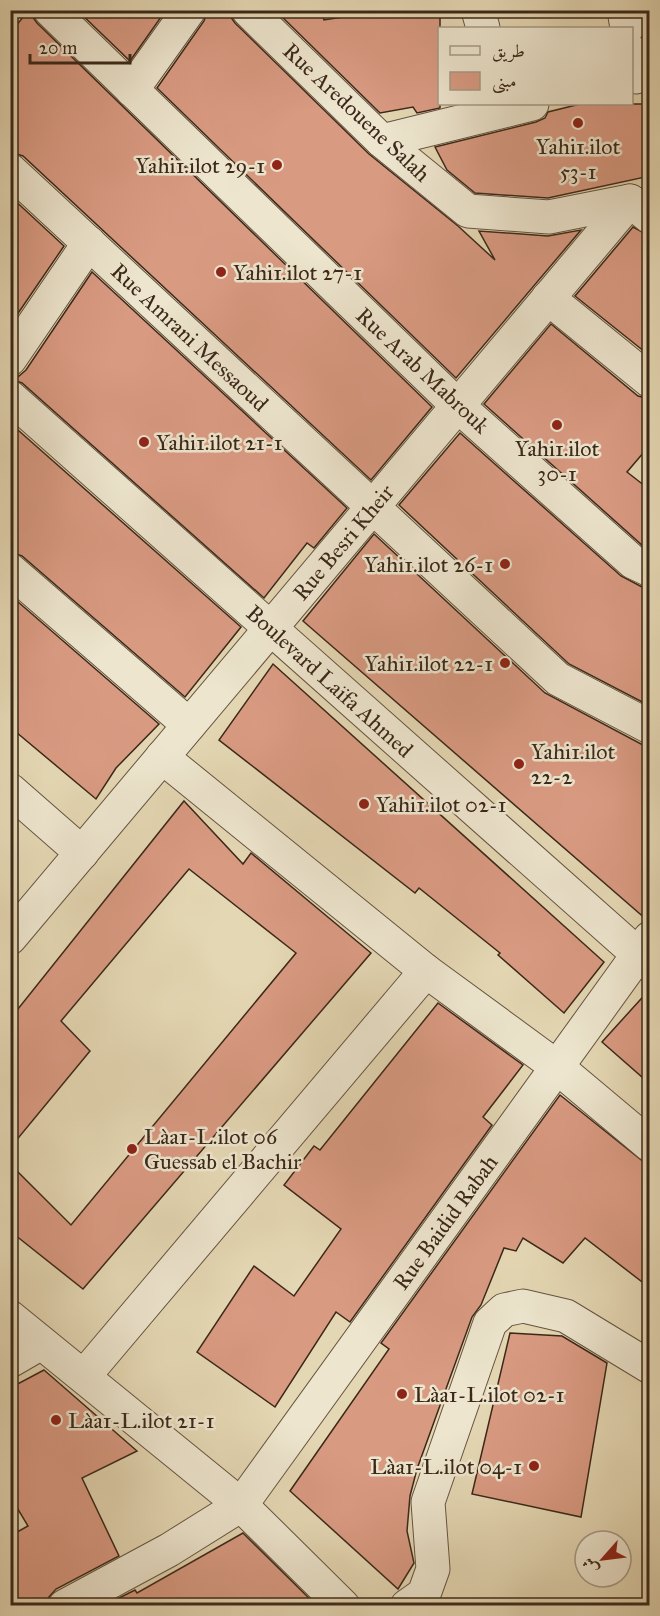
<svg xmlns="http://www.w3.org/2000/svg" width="660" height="1616" font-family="'IM FELL Great Primer',Amiri,serif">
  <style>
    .building { fill: #d99a82; stroke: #3b2819; stroke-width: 1.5 }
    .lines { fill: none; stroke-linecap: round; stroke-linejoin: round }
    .minor-casing { stroke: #655440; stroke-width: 35 }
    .minor { stroke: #ede5ce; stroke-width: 33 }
    .poi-dot { fill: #8f2418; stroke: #ede5ce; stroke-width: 2 }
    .labels { text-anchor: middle; stroke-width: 5; stroke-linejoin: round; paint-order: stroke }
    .street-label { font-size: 22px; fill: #3b2819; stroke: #ede5ce }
    .poi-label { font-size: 22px; fill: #3b2819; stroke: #ede5ce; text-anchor: start }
  </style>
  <rect width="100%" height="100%" fill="#e4d7b3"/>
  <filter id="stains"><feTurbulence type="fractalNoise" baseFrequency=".00333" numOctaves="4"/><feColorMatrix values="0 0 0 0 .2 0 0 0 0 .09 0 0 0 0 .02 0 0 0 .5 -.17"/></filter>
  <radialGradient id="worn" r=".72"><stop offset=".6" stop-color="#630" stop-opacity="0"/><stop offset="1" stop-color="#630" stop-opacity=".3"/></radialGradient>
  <g class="building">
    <path d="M 29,10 L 32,10 L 32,16 L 37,23 L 432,407 L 371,480 L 23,156 L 10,152 L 10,33 Z"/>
    <path d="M 77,10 L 166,10 L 130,61 Z"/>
    <path d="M 208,10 L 230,10 L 230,16 L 235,23 L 369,154 L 458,226 L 495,260 L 479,231 L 548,236 L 581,230 L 456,378 L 157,88 L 204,21 Z"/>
    <path d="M 275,10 L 321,10 L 324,20 L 388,10 L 440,10 L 440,108 L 417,113 L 413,107 L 380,113 Z"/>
    <path d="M 580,104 L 650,104 L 650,176 L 548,198 L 475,193 L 447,170 L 435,147 L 536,122 L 545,118 L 548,112 Z"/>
    <path d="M 10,196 L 64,246 L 10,325 Z"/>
    <path d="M 633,227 L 650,236 L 650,356 L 575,296 Z"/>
    <path d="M 92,272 L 347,508 L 314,548 L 307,543 L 264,598 L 22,383 L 10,379 L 19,376 L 26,370 Z"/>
    <path d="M 551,324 L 638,396 L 650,399 L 650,445 L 627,472 L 650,490 L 650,549 L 643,546 L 484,404 Z"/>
    <path d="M 10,423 L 241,627 L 185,697 L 22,556 L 10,552 Z"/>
    <path d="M 460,433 L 621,576 L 642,587 L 650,588 L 650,706 L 569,664 L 399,505 Z"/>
    <path d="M 374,534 L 545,693 L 641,744 L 650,746 L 650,920 L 647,920 L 303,621 Z"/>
    <path d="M 10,595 L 159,724 L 116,768 L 96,799 L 10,727 Z"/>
    <path d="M 273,664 L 604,962 L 564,1013 L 498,955 L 500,953 L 419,888 L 415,893 L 219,740 Z"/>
    <path d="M 184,801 L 243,864 L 251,853 L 371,953 L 83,1289 L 10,1231 L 10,1164 L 71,1225 L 296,953 L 189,869 L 61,1021 L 90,1051 L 10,1148 L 10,1019 Z"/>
    <path d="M 650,989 L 650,1084 L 602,1042 Z"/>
    <path d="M 438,1003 L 523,1065 L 483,1117 L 492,1125 L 350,1322 L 336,1312 L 275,1407 L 197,1352 L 254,1266 L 294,1296 L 341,1229 L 284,1185 L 314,1146 L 320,1150 Z"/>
    <path d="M 560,1095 L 650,1167 L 650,1288 L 585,1238 L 563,1263 L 523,1238 L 516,1251 L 504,1248 L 481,1305 L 472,1317 L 417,1469 L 410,1496 L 407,1531 L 414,1563 L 398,1589 L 290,1491 L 389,1349 L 381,1343 Z"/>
    <path d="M 510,1333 L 562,1336 L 607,1363 L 581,1517 L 472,1494 Z"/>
    <path d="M 44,1370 L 137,1451 L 82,1478 L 119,1556 L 56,1589 L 49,1597 L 46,1605 L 10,1605 L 10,1536 L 28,1526 L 10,1496 L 10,1388 Z"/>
    <path d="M 243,1533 L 316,1605 L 105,1605 L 135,1590 L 137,1593 Z"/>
  </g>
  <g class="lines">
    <defs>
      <g id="minor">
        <path d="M 50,10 L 458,406 L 633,562 L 650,570"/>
        <path d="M 248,10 L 382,141 L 468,211 L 549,217 L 630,201 L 650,217"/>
        <path d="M 478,10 L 483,28"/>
        <path d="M 624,10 L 627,28"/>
        <path d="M 632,52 L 636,77"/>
        <path d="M 132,90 L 189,10"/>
        <path d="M 382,141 L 532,104"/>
        <path d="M 10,170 L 558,679 L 650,727"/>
        <path d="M 548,298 L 650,381"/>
        <path d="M 10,359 L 89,243"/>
        <path d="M 10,397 L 650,965"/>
        <path d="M 10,570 L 189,725"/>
        <path d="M 162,757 L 426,971 L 557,1067 L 650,1145"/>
        <path d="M 10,790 L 82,853"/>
        <path d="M 10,938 L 630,201"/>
        <path d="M 10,1317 L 241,1505 L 343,1606"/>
        <path d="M 10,1361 L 41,1343"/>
        <path d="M 84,1376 L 426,971"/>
        <path d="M 65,1606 L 169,1550 L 241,1505 L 650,938"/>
        <path d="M 407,1606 L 424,1594 L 433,1569 L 428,1502 L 490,1323 L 504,1310 L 523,1306 L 566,1316 L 650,1367"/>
      </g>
    </defs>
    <use href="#minor" class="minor-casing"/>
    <use href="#minor" class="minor"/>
  </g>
  <g class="poi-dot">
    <circle cx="578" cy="123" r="6"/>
    <circle cx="277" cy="165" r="6"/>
    <circle cx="221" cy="272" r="6"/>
    <circle cx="557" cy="425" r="6"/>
    <circle cx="144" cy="442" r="6"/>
    <circle cx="505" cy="564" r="6"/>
    <circle cx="505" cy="663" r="6"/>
    <circle cx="519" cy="764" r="6"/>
    <circle cx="364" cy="804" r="6"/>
    <circle cx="132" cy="1149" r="6"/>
    <circle cx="402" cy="1394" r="6"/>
    <circle cx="56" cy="1420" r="6"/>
    <circle cx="534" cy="1466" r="6"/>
  </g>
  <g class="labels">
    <g class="street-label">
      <text transform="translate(357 112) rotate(43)" y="8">Rue Aredouene Salah</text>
      <text transform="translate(190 337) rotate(43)" y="8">Rue Amrani Messaoud</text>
      <text transform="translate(423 370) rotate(43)" y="8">Rue Arab Mabrouk</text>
      <text transform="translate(343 542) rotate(-50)" y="8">Rue Besri Kheir</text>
      <text transform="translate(330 681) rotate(42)" y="8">Boulevard Laïfa Ahmed</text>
      <text transform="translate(445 1222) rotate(-54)" y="8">Rue Baidid Rabah</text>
    </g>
    <g class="poi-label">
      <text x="578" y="154" text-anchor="middle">Yahi1.ilot<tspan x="578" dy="25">53-1</tspan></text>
      <text x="265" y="173" text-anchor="end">Yahi1.ilot 29-1</text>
      <text x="233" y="280">Yahi1.ilot 27-1</text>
      <text x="156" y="450">Yahi1.ilot 21-1</text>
      <text x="557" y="456" text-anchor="middle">Yahi1.ilot<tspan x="557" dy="25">30-1</tspan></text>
      <text x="493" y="572" text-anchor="end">Yahi1.ilot 26-1</text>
      <text x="493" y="671" text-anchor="end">Yahi1.ilot 22-1</text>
      <text x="531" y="759">Yahi1.ilot<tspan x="531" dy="25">22-2</tspan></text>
      <text x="376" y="812">Yahi1.ilot 02-1</text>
      <text x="144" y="1144">Làa1-L.ilot 06<tspan x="144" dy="25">Guessab el Bachir</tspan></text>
      <text x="414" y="1402">Làa1-L.ilot 02-1</text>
      <text x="68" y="1428">Làa1-L.ilot 21-1</text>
      <text x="522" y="1474" text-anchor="end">Làa1-L.ilot 04-1</text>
    </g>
  </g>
  <rect width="660" height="1616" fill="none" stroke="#e4d7b3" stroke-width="36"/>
  <rect x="12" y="12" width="636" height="1592" fill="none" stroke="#3b2819" stroke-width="3"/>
  <rect x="18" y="18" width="624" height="1580" fill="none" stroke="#3b2819" stroke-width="1.5"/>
  <rect x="438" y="27" width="195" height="78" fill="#ede5ce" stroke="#a69986" stroke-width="1.5"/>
  <rect x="450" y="46" width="30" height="9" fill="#ede5ce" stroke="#a69986" stroke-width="1.5"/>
  <text x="492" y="57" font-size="18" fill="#3b2819">طريق</text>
  <rect x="450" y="72" width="30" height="18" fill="#d99a82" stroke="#a69986" stroke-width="1.5"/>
  <text x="492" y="87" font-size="18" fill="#3b2819">مبنى</text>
  <g transform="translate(603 1559) rotate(242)"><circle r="28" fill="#ede5ce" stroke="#a69986" stroke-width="1.5"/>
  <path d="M0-4.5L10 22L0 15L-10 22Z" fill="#8f2418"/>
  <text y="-9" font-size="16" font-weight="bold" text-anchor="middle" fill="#3b2819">ش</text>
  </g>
  <path d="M30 54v9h100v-9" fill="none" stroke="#3b2819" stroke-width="3"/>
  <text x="39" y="54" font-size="18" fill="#3b2819" stroke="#ede5ce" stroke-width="4.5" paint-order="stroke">20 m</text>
  <rect width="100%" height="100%" filter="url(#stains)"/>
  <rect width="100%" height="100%" fill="url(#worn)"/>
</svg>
